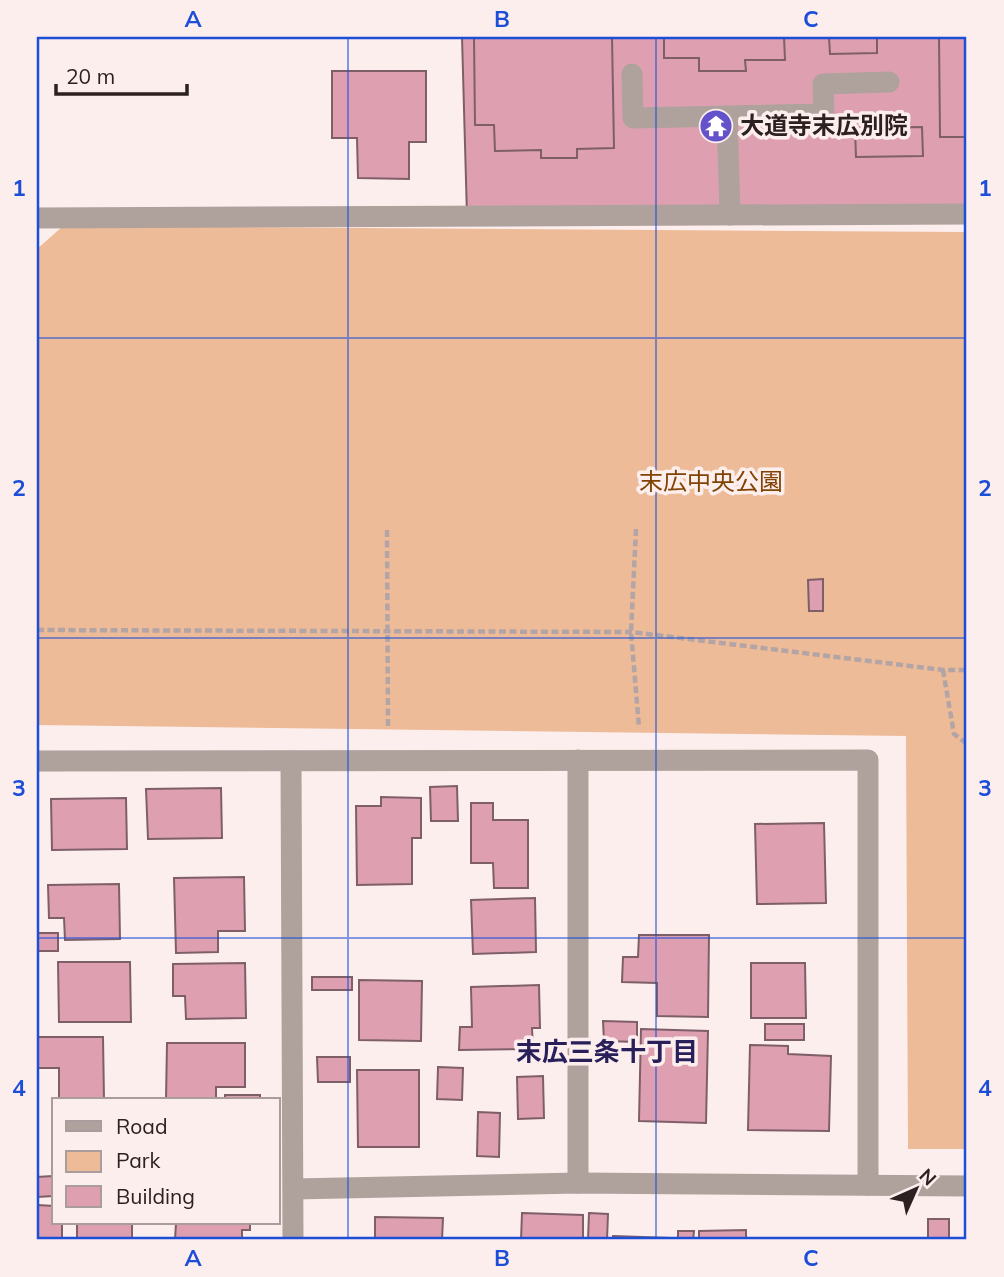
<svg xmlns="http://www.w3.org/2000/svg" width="1004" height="1277" font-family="Mulish,'Noto Sans JP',sans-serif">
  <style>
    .green { fill: #edbb98 }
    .building { fill: #dea0b1; stroke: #7e5f68; stroke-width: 2 }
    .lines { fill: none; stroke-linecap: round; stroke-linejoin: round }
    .path { stroke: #b3a5a5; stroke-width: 4.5; stroke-dasharray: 7 3.5; stroke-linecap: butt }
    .minor { stroke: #afa19c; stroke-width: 21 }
    .grid { fill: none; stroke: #1d4ed8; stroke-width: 2; stroke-opacity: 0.55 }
    .labels { text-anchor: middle; stroke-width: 7; stroke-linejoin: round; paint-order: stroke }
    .poi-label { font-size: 24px; font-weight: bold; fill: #2d2020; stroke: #fdeeee; text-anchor: start }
    .park-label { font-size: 24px; fill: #804303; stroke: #fdeeee }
    .neighbourhood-label { font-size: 26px; font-weight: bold; fill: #29205a; stroke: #fdeeee }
    .neatline { fill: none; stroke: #1d4ed8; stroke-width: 2.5 }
    .grid-label { font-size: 23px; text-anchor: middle; font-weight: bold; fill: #1d4ed8 }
  </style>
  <rect width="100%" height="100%" fill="#fdeeee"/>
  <path class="green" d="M 63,226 L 967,232 L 967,1149 L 908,1149 L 906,736 L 37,725 L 37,249 Z"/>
  <g class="building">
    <path d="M 462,37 L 967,37 L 967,214 L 467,216 Z"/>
    <path d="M 474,37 L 612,37 L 614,148 L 577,149 L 577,158 L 541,158 L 541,150 L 495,151 L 494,125 L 475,125 Z"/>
    <path d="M 664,37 L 784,37 L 785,60 L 745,60 L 746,71 L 699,71 L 699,58 L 664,58 Z"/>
    <path d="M 829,37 L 877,37 L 877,53 L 830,54 Z"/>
    <path d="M 939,37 L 967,37 L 967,137 L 940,137 Z"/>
    <path d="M 332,71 L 426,71 L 426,142 L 409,142 L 409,179 L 358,178 L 357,138 L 332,138 Z"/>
    <path d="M 922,127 L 923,156 L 856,157 L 855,128 Z"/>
    <path d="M 823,579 L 823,611 L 809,611 L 808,580 Z"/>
    <path d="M 457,786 L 458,821 L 431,821 L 430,787 Z"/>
    <path d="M 221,788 L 222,838 L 148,839 L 146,789 Z"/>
    <path d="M 381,797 L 421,798 L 421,838 L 412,838 L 412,884 L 357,885 L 356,806 L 381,806 Z"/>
    <path d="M 126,798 L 127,849 L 52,850 L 51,799 Z"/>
    <path d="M 471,803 L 493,803 L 493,820 L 528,820 L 528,888 L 494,888 L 493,863 L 471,863 Z"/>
    <path d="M 824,823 L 826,903 L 757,904 L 755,824 Z"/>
    <path d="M 244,877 L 245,931 L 218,931 L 218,952 L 176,953 L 174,878 Z"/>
    <path d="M 119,884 L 120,939 L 65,940 L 64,918 L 49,918 L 48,885 Z"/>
    <path d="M 535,898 L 536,952 L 473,954 L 471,900 Z"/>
    <rect x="37" y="933" width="21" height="18"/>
    <path d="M 639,935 L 709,935 L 708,1017 L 657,1016 L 657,983 L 622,982 L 623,957 L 638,957 Z"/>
    <path d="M 58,962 L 130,962 L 131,1022 L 59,1022 Z"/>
    <path d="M 245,963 L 246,1018 L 186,1019 L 185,996 L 173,996 L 173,964 Z"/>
    <path d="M 751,963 L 805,963 L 806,1018 L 751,1018 Z"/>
    <rect x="312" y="977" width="40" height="13"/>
    <path d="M 359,980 L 422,981 L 421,1041 L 359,1040 Z"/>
    <path d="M 539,985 L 540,1028 L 532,1028 L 533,1049 L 459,1050 L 460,1027 L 472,1027 L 471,987 Z"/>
    <path d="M 603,1021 L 637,1022 L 637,1042 L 604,1041 Z"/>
    <rect x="765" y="1024" width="39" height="16"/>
    <path d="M 641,1029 L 708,1031 L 706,1123 L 639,1121 Z"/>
    <path d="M 37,1037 L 103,1037 L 104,1100 L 59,1100 L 59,1068 L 37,1068 Z"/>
    <path d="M 167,1043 L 245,1043 L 245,1087 L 216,1087 L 216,1100 L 166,1100 Z"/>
    <path d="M 750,1045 L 788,1046 L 788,1054 L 831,1056 L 829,1131 L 748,1130 Z"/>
    <path d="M 317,1057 L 350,1057 L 350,1082 L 318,1082 Z"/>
    <path d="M 438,1067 L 463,1068 L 462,1100 L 437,1099 Z"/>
    <path d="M 357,1070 L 419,1070 L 419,1147 L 358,1147 Z"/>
    <path d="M 543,1076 L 544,1118 L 518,1119 L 517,1077 Z"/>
    <rect x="225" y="1095" width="35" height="5"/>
    <path d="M 478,1112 L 500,1113 L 499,1157 L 477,1156 Z"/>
    <path d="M 52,1176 L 53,1196 L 37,1197 L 37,1177 Z"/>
    <path d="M 37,1205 L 54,1206 L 54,1223 L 62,1223 L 62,1238 L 37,1238 Z"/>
    <path d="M 522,1213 L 583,1215 L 583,1240 L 521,1240 Z"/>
    <path d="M 589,1213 L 608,1214 L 607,1240 L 588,1240 Z"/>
    <path d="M 375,1217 L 443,1218 L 442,1240 L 375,1240 Z"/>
    <rect x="928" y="1219" width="21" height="21"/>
    <rect x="77" y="1223" width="55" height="17"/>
    <path d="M 176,1223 L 250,1223 L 250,1230 L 242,1230 L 242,1240 L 175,1240 Z"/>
    <path d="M 746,1230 L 746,1240 L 699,1240 L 699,1231 Z"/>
    <path d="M 678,1231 L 694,1231 L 693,1240 L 678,1240 Z"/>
    <path d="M 613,1236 L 671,1238 L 671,1240 L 613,1240 Z"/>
  </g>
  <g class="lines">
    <g class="path">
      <path d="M 636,529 L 631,632 L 639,727"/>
      <path d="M 387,530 L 388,728"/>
      <path d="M 37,630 L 631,632 L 943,670 L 967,670"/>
      <path d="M 943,670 L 954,734 L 967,744"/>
    </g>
    <g class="minor">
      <path d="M 632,74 L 633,118 L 824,114 L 823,84 L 889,82"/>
      <path d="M 727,116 L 730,215"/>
      <path d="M 37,218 L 967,214"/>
      <path d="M 37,761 L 868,760 L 868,1185"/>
      <path d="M 291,761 L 293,1240"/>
      <path d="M 578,1183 L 578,760"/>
      <path d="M 294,1189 L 578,1183 L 967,1186"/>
    </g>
  </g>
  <path class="grid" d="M 348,37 L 348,1240M 656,37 L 656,1240M 37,338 L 967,338M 37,638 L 967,638M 37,938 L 967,938"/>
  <defs>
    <symbol id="temple-disc" viewBox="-11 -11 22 22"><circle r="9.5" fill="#6452cb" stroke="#fdeeee"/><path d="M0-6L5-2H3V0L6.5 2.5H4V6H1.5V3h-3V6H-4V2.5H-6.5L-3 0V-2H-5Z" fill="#fff"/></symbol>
  </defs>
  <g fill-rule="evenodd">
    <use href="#temple-disc" x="697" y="107" width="38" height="38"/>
  </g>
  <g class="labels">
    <g class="poi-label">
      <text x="740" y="134">大道寺末広別院</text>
    </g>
    <g class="park-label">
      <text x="711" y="490">末広中央公園</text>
    </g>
    <g class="neighbourhood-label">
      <text x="607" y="1061">末広三条十丁目</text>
    </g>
  </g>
  <rect width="1004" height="1277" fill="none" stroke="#fdeeee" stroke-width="77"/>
  <rect x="52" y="1098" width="228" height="126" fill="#fdeeee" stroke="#aa9c9c" stroke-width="2"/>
  <rect x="66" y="1121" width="35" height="10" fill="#afa19c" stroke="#aa9c9c" stroke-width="2"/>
  <text x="116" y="1134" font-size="21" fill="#2d2020">Road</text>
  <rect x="66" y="1151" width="35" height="21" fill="#edbb98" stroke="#aa9c9c" stroke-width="2"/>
  <text x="116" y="1168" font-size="21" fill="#2d2020">Park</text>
  <rect x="66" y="1186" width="35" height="21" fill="#dea0b1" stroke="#aa9c9c" stroke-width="2"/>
  <text x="116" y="1204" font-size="21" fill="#2d2020">Building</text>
  <g transform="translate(916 1189) rotate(45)" stroke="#fdeeee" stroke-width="5" paint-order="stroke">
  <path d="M0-5L12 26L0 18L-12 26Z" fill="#2d2020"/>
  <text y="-10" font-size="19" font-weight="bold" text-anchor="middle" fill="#2d2020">N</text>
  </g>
  <path d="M56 84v10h131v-10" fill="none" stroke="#2d2020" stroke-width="3.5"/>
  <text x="66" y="84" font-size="21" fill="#2d2020" stroke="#fdeeee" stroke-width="5" paint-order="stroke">20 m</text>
  <rect x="38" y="38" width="927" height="1200" class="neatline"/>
  <g class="grid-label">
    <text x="193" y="27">A</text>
    <text x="502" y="27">B</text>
    <text x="811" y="27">C</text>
    <text x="19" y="196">1</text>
    <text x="985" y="196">1</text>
    <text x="19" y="496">2</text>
    <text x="985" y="496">2</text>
    <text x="19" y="796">3</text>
    <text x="985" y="796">3</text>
    <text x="19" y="1096">4</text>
    <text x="985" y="1096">4</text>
    <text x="193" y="1266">A</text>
    <text x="502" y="1266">B</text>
    <text x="811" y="1266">C</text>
  </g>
</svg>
